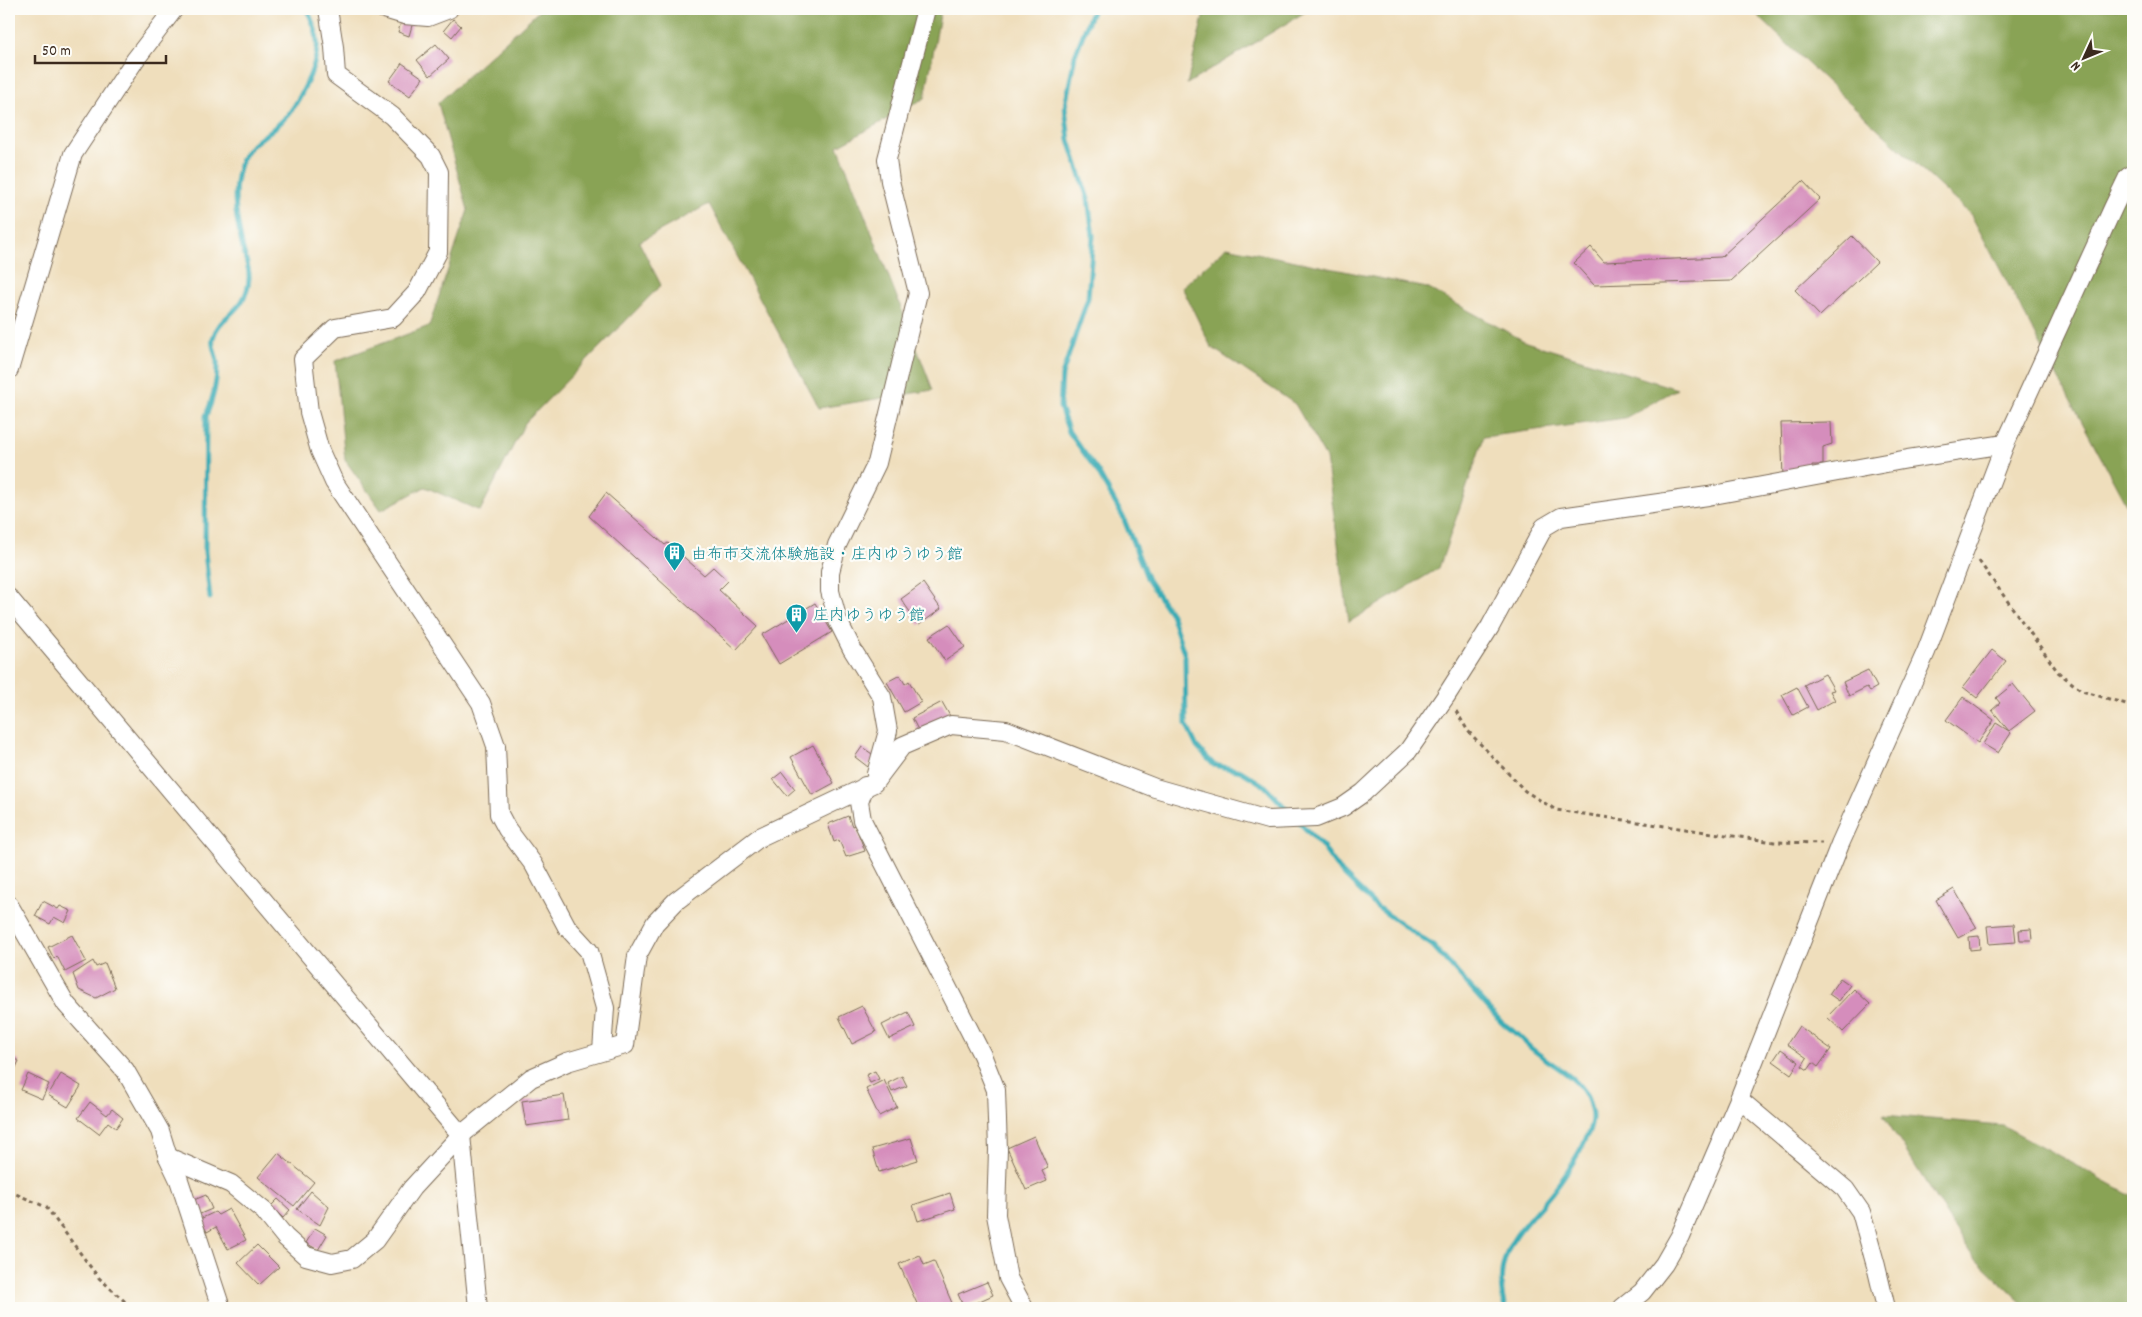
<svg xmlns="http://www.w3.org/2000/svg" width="2142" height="1317" font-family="Dekko,'Klee One',sans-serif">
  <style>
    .forest { fill: #89a355; stroke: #62663a }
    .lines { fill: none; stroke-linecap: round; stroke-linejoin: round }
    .stream { stroke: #3bacb5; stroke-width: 5 }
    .building { fill: #d58dbc }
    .street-casing { stroke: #7a6955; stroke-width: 20 }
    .path { stroke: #7a6955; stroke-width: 3; stroke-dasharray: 4 4; stroke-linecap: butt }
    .street { stroke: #fff; stroke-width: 18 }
    .labels { text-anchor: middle; stroke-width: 4.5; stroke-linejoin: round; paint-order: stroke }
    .culture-label { font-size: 16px; fill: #0d838f; stroke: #fdfcf7; text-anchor: start }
  </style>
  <rect width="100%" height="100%" fill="#fdfcf7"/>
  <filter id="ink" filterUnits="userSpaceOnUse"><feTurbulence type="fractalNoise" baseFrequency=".02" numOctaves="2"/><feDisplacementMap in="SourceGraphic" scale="10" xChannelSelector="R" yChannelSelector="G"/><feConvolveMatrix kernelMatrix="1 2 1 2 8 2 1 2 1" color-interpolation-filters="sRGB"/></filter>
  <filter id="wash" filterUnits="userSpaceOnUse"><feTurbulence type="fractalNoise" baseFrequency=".0096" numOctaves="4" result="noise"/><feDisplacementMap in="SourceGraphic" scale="20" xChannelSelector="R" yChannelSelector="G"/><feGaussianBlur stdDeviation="1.12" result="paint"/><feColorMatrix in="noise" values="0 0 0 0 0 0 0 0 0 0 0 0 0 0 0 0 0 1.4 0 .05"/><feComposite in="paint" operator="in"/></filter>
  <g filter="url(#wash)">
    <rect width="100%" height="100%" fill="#efdebc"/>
    <g class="forest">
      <path d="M 541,9 L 941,9 L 925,98 L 838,146 L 933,390 L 819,408 L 709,204 L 639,242 L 661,285 L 525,423 L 480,511 L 425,487 L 381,510 L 345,460 L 335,361 L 429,326 L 468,210 L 438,103 Z"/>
      <path d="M 1205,9 L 1310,9 L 1187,84 Z"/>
      <path d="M 1751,9 L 2133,9 L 2133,517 L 1971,215 L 1809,65 Z"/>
      <path d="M 1227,247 L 1427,288 L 1526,342 L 1677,389 L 1625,418 L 1484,437 L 1439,568 L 1349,622 L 1326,458 L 1295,404 L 1211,347 L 1182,287 Z"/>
      <path d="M 1883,1115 L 2002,1125 L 2133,1196 L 2133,1308 L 2027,1308 L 1971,1254 Z"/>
    </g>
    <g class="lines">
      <g class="stream">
        <path d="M 1093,9 L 1075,55 L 1065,107 L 1069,140 L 1088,199 L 1093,236 L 1088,298 L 1062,375 L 1060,407 L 1069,432 L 1098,472 L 1123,517 L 1148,580 L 1171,614 L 1185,656 L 1186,724 L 1197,747 L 1214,765 L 1241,771 L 1265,786 L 1292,815"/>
        <path d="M 210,598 L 205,552 L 206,416 C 213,399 218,380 217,361 C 216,354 211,345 213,338 C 219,314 247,313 249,278 C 250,269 245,258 243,249 C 236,218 230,189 242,159 C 249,143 271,133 283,120 C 297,107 316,68 317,49 C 319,35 312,21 307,9"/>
        <path d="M 1300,823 L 1322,846 L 1339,870 L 1377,907 L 1433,946 L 1502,1023 C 1514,1030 1521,1039 1531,1048 C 1548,1063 1576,1075 1587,1097 C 1589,1102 1592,1111 1592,1116 C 1593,1137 1559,1185 1545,1201 C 1533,1215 1513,1235 1507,1253 C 1500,1270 1500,1290 1505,1308"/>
      </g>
    </g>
    <g id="blocks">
      <g class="building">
        <path d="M 402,19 L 413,22 L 409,36 L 398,32 Z"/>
        <path d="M 453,19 L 461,26 L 452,37 L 444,30 Z"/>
        <path d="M 436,44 L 449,59 L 430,76 L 417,60 Z"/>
        <path d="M 402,63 L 423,78 L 410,96 L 389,81 Z"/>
        <path d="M 1803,181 L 1820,199 L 1731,281 L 1594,285 L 1574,263 L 1591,247 L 1604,262 L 1721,257 Z"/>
        <path d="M 1852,236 L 1877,262 L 1820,316 L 1795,290 Z"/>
        <path d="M 1831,422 L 1832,444 L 1823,447 L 1823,465 L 1812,465 L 1812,476 L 1783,477 L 1781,423 Z"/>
        <path d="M 606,493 L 665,545 L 668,543 L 704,575 L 713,567 L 728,581 L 719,590 L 758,626 L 736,650 L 589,516 Z"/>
        <path d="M 923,583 L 941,609 L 919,625 L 901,599 Z"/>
        <path d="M 815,603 L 832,632 L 779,664 L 762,635 Z"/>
        <path d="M 949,624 L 965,647 L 945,661 L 929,637 Z"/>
        <path d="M 1992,650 L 2006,661 L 1977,698 L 1963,687 Z"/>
        <path d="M 1868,670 L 1877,687 L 1870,691 L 1867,687 L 1849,696 L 1843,682 Z"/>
        <path d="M 1825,674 L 1834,690 L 1830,691 L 1835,700 L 1817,710 L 1804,685 Z"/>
        <path d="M 900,675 L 905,684 L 909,681 L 921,702 L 904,712 L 887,682 Z"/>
        <path d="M 2013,684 L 2035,711 L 2009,731 L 2011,733 L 1998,753 L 1983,744 L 1996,723 L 2009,731 L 1992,710 L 2000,703 L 1996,698 Z"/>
        <path d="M 1797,687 L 1808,707 L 1793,715 L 1782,695 Z"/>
        <path d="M 1963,697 L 1994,720 L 1978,743 L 1946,720 Z"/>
        <path d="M 942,702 L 950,716 L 919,732 L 912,718 Z"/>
        <path d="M 813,745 L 834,783 L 812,795 L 791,757 Z"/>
        <path d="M 862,747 L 875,756 L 868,767 L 855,757 Z"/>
        <path d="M 782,772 L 795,789 L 787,796 L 773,779 Z"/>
        <path d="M 848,816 L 852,826 L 855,825 L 865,851 L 846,857 L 839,840 L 834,842 L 828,824 Z"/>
        <path d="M 1954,889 L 1977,928 L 1958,938 L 1936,900 Z"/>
        <path d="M 43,901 L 58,909 L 60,906 L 71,911 L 65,923 L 54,917 L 50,924 L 35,916 Z"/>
        <path d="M 2014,924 L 2016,942 L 1989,944 L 1987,926 Z"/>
        <path d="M 2031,929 L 2032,940 L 2020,940 L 2019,930 Z"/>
        <path d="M 72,935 L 86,961 L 65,972 L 57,956 L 54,959 L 48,947 Z"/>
        <path d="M 1979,936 L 1980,949 L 1970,950 L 1969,937 Z"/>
        <path d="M 93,961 L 96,967 L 105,963 L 115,988 L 96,998 L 79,990 L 73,974 Z"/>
        <path d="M 1840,978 L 1850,985 L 1839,1001 L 1829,994 Z"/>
        <path d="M 1854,989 L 1870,1004 L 1843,1032 L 1827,1017 Z"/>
        <path d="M 862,1006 L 876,1032 L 852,1044 L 839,1017 Z"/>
        <path d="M 908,1012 L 915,1027 L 889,1039 L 882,1025 Z"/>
        <path d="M 1799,1026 L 1831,1049 L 1818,1067 L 1813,1063 L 1808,1070 L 1802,1066 L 1807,1058 L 1787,1044 Z"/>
        <path d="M 1781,1049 L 1799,1062 L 1791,1074 L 1773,1061 Z"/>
        <path d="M 9,1055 L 19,1061 L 9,1082 Z"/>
        <path d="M 875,1071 L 879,1079 L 870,1083 L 866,1075 Z"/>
        <path d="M 28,1074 L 49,1084 L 42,1099 L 21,1090 Z"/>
        <path d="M 61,1074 L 81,1086 L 68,1107 L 48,1095 Z"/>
        <path d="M 902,1076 L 907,1086 L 892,1092 L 888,1083 Z"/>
        <path d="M 884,1080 L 897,1107 L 879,1116 L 866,1089 Z"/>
        <path d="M 564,1095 L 568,1120 L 526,1126 L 522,1101 Z"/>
        <path d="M 90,1102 L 107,1115 L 112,1109 L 123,1118 L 116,1128 L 108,1122 L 99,1134 L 78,1118 Z"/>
        <path d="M 1034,1136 L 1048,1168 L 1042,1171 L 1047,1181 L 1026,1190 L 1007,1148 Z"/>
        <path d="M 911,1138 L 918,1160 L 879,1172 L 872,1149 Z"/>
        <path d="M 278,1153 L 314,1182 L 294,1206 L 258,1177 Z"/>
        <path d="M 311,1191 L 329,1207 L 320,1225 L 297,1209 Z"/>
        <path d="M 950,1193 L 955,1209 L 918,1221 L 913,1205 Z"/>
        <path d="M 206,1195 L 212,1209 L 200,1214 L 194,1200 Z"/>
        <path d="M 278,1199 L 290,1210 L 283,1218 L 271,1206 Z"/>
        <path d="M 229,1209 L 246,1240 L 228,1249 L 216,1227 L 207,1232 L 200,1219 L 215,1212 L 218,1215 Z"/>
        <path d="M 315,1228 L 327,1235 L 318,1250 L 306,1243 Z"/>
        <path d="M 257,1245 L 279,1267 L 259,1285 L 238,1263 Z"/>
        <path d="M 920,1255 L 924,1265 L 934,1261 L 952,1303 L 939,1308 L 919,1308 L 899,1264 Z"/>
        <path d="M 987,1282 L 993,1295 L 964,1308 L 958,1294 Z"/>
      </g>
    </g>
  </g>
  <g filter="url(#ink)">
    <use href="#blocks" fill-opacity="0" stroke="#7a6955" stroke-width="1"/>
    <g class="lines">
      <defs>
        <g id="street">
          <path d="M 328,9 L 334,47 L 336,75 L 392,116 L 431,156 L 439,172 L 438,252 L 417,292 L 393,318 L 335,328 L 303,359 L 309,412 L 320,451 L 334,482 L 481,703 L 496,746 L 499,814 L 507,829 L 534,865 L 567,927 L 589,951 L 605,1008 L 602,1051"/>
          <path d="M 384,9 L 404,15 L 428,17 L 449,9"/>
          <path d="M 9,370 L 73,154 L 135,60 L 174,9"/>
          <path d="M 9,598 L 461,1135 L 478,1308"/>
          <path d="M 876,774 L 888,731 L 882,697 L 852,649 L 838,621 L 830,591 L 830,572 L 837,545 L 877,463 L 918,293 L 890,181 L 887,159 L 926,9"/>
          <path d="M 865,786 L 859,802 L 862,820 L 982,1055 L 996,1090 L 998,1150 L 996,1215 L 1008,1278 L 1024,1308"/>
          <path d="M 9,905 L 66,1004 L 125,1070 L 160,1131 L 168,1157 L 179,1180 L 221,1308"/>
          <path d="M 1739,1099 L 1845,1189 L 1861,1212 L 1876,1266 L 1886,1308"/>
          <path d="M 168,1157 L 231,1184 L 264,1211 L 285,1237 L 306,1256 L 332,1263 L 352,1259 L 375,1240 L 412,1188 L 461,1135 L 531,1078 L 567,1062 L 625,1045 L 637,956 L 655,923 L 676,901 L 760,837 L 874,783 L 902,746 L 951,725 L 1006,730 L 1155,788 L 1268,820 L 1316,818 L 1343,807 L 1363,793 L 1408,751 L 1446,696 L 1490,627 L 1544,527 L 1561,517 L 1708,496 L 1908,459 L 2005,444"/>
          <path d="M 1622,1308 L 1642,1292 L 1664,1264 L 1680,1236 L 1739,1099 L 1840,844 L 1926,652 L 2005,444 L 2113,208 L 2128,177 L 2133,174"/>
        </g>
      </defs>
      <use href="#street" class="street-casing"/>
      <g class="path">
        <path d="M 1979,561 L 2058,672 L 2082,691 L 2133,706"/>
        <path d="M 1456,711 L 1468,731 L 1525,791 L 1556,810 L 1774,842 L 1822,843"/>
        <path d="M 9,1191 L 46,1207 L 98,1277 L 132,1308"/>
      </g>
      <use href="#street" class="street"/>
    </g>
  </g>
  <defs>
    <symbol id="building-pin" viewBox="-11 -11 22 30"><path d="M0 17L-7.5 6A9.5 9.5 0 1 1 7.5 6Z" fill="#0f9aa8" stroke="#fdfcf7"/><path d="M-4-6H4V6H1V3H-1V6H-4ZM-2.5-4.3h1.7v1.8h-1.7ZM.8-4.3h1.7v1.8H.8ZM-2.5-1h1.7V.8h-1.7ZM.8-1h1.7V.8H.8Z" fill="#fff"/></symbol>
  </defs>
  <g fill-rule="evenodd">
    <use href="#building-pin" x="662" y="540" width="25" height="34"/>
    <use href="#building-pin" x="784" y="602" width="25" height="34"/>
  </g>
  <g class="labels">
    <g class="culture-label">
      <text x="691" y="559">由布市交流体験施設・庄内ゆうゆう館</text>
      <text x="813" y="620">庄内ゆうゆう館</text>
    </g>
  </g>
  <rect width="2142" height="1317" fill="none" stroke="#fdfcf7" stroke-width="30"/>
  <g transform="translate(2084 58) rotate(226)" stroke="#fdfcf7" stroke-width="4" paint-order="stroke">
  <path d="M0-4L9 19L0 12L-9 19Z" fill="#3b2a1e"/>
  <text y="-8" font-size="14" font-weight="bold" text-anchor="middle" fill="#3b2a1e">N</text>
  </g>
  <path d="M35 55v8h131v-8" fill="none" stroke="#3b2a1e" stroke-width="2.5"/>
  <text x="42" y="55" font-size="15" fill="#3b2a1e" stroke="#fdfcf7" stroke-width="4" paint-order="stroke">50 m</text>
</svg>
